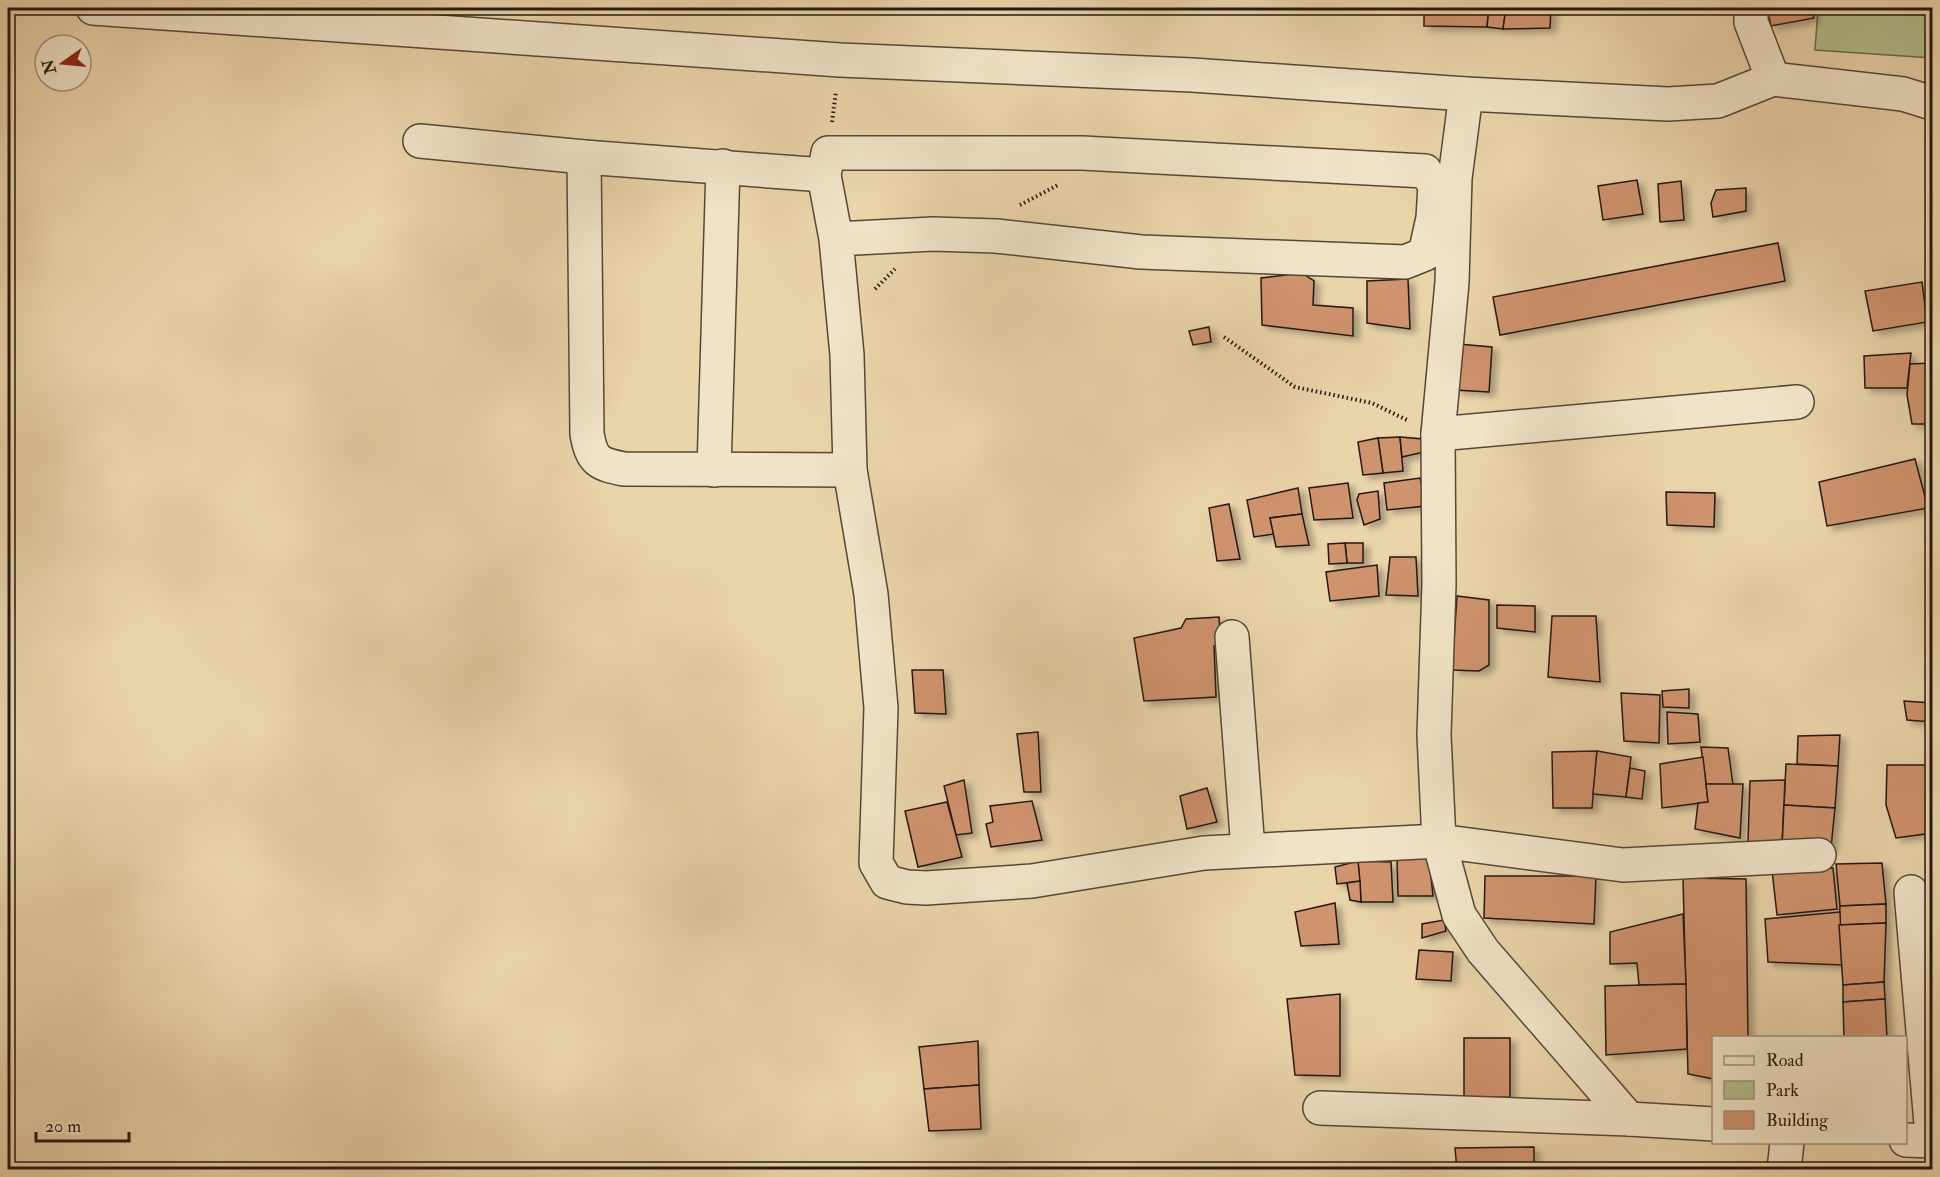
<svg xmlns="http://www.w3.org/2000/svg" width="1940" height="1177" font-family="'IM FELL Double Pica',serif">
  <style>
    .green { fill: #b2be8c; stroke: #6c6b50; stroke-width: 1.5 }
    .building { fill: #cf936e; stroke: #251813; stroke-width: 1.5; filter: url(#shadow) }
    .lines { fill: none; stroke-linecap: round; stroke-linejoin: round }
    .street-casing { stroke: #564739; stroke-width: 36 }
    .path { stroke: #251813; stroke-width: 4; stroke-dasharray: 1.5 3; stroke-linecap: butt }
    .street { stroke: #f1e3c8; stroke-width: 33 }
  </style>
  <defs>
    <filter id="shadow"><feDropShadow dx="6" dy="4" stdDeviation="3" flood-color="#0004"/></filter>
  </defs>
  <rect width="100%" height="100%" fill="#ead4aa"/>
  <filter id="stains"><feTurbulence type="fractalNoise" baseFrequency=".00333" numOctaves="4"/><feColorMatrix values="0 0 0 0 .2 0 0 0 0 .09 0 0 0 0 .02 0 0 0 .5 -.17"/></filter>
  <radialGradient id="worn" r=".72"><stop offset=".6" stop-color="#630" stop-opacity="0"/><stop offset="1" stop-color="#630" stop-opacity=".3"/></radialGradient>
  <path class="green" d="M 1818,8 L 1932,8 L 1932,58 L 1815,50 Z"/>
  <g class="building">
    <path d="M 1424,8 L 1489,8 L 1487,27 L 1424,26 Z"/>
    <path d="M 1489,8 L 1506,8 L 1503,29 L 1487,27 Z"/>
    <path d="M 1506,8 L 1551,8 L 1550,28 L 1503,29 Z"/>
    <path d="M 1767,8 L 1812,8 L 1814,18 L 1771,26 Z"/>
    <path d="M 1637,180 L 1643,214 L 1603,220 L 1598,186 Z"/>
    <path d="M 1681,181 L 1684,220 L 1660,222 L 1658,184 Z"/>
    <path d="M 1746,188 L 1746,211 L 1713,217 L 1711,203 L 1716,190 Z"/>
    <path d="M 1778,243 L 1785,281 L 1500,335 L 1493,297 Z"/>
    <path d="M 1302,273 L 1314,281 L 1313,305 L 1353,308 L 1353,336 L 1262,325 L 1261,278 Z"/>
    <path d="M 1408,279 L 1410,329 L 1367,323 L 1367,281 Z"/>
    <path d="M 1922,282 L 1927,322 L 1873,331 L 1865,291 Z"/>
    <path d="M 1209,327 L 1211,342 L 1193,345 L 1189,331 Z"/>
    <path d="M 1458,344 L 1492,347 L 1489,392 L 1455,390 Z"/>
    <path d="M 1911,353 L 1907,388 L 1865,388 L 1864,356 Z"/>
    <path d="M 1932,363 L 1932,424 L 1912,424 L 1907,395 L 1910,364 Z"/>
    <path d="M 1400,437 L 1403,471 L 1383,473 L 1378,438 Z"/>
    <path d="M 1400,437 L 1423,439 L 1424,452 L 1402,457 Z"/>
    <path d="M 1378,438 L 1383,473 L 1363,475 L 1358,442 Z"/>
    <path d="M 1915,459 L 1928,508 L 1827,526 L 1819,482 Z"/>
    <path d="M 1420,478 L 1426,506 L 1387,510 L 1384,483 Z"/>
    <path d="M 1348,483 L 1353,518 L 1314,520 L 1309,488 Z"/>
    <path d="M 1298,488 L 1302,514 L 1270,518 L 1274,534 L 1254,537 L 1247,500 Z"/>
    <path d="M 1378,491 L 1380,519 L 1364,525 L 1357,500 L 1359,494 Z"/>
    <path d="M 1666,492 L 1715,493 L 1714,527 L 1667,525 Z"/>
    <path d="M 1229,504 L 1240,559 L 1217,561 L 1209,508 Z"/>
    <path d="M 1302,514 L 1309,545 L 1276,547 L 1270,518 Z"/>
    <path d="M 1345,543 L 1363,543 L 1363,563 L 1347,563 Z"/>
    <path d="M 1345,543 L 1347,563 L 1329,564 L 1328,544 Z"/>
    <path d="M 1390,557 L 1416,557 L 1418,596 L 1386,595 Z"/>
    <path d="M 1377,565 L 1379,596 L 1330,601 L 1326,572 Z"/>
    <path d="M 1457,596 L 1489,600 L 1489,665 L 1479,671 L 1452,670 Z"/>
    <path d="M 1497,605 L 1535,606 L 1535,632 L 1497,628 Z"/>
    <path d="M 1552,616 L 1596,616 L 1600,682 L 1548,677 Z"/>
    <path d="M 1219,617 L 1221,646 L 1214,646 L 1216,697 L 1144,701 L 1134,638 L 1181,628 L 1186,619 Z"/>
    <path d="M 912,670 L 943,670 L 946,714 L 915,713 Z"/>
    <path d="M 1689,689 L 1689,708 L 1663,707 L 1662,691 Z"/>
    <path d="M 1621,693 L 1660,695 L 1659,743 L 1624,741 Z"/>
    <path d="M 1904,701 L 1932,703 L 1932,722 L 1907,720 Z"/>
    <path d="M 1667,712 L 1698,714 L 1700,742 L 1668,744 Z"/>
    <path d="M 1038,732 L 1041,792 L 1024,792 L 1017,734 Z"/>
    <path d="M 1840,735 L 1838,766 L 1797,764 L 1798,736 Z"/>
    <path d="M 1701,747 L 1728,748 L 1733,785 L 1706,784 Z"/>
    <path d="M 1597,751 L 1592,808 L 1553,808 L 1552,752 Z"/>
    <path d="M 1597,751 L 1631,757 L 1626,797 L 1593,794 Z"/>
    <path d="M 1703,757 L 1708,802 L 1662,808 L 1660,764 Z"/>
    <path d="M 1786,764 L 1838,766 L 1835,808 L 1784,805 Z"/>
    <path d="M 1887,765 L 1932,765 L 1932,833 L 1896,838 L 1886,805 Z"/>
    <path d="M 1630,768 L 1645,771 L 1642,799 L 1626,797 Z"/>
    <path d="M 964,780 L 972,833 L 956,835 L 944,786 Z"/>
    <path d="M 1785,780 L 1782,847 L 1748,842 L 1750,781 Z"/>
    <path d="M 1706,784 L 1743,784 L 1740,838 L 1695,829 L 1698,803 L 1708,802 Z"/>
    <path d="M 1207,788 L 1217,822 L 1187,829 L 1180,796 Z"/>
    <path d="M 1032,801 L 1042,840 L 991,847 L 986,824 L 993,822 L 990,806 Z"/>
    <path d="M 947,802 L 962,857 L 918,867 L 905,811 Z"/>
    <path d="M 1784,805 L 1835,808 L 1831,848 L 1782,847 Z"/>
    <path d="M 1429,858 L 1433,896 L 1398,896 L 1397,859 Z"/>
    <path d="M 1358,861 L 1391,862 L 1393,902 L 1361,902 Z"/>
    <path d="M 1358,861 L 1360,881 L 1337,884 L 1335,867 Z"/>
    <path d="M 1882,863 L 1886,904 L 1840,906 L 1836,864 Z"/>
    <path d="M 1833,868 L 1837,909 L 1777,915 L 1772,870 Z"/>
    <path d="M 1485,876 L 1596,876 L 1594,924 L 1484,918 Z"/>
    <path d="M 1683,878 L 1746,879 L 1748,1038 L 1714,1038 L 1714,1079 L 1688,1074 Z"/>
    <path d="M 1360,881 L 1361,902 L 1350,900 L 1347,883 Z"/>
    <path d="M 1335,903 L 1339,944 L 1301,946 L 1295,912 Z"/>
    <path d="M 1886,904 L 1886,923 L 1839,925 L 1840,906 Z"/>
    <path d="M 1840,912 L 1842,965 L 1768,962 L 1765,919 Z"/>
    <path d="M 1683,914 L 1686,984 L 1639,985 L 1637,963 L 1610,964 L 1610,932 Z"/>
    <path d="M 1444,920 L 1446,931 L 1422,938 L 1422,924 Z"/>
    <path d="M 1886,923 L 1884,982 L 1843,985 L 1839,925 Z"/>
    <path d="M 1419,950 L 1453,952 L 1451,981 L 1416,979 Z"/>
    <path d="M 1884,982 L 1885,999 L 1843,1002 L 1843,985 Z"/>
    <path d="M 1686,984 L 1687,1049 L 1606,1055 L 1605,986 Z"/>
    <path d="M 1340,994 L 1340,1076 L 1295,1075 L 1287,999 Z"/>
    <path d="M 1885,999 L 1887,1038 L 1844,1038 L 1843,1002 Z"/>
    <path d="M 1464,1038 L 1510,1038 L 1510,1097 L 1464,1098 Z"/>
    <path d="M 978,1041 L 979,1085 L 924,1089 L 919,1047 Z"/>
    <path d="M 979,1085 L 981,1129 L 929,1131 L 924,1089 Z"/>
    <path d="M 1534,1147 L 1534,1170 L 1457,1170 L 1455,1148 Z"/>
  </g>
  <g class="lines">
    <defs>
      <g id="street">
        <path d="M 93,8 L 840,60 L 1192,75 L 1466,94 L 1668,104 L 1718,101 L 1773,79 L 1903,94 L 1932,103"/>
        <path d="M 1751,8 L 1751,22 L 1773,79"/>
        <path d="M 1466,94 L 1455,178 L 1452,282 L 1438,434 L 1439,584 L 1434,735 L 1439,841 L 1459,915 L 1483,951 L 1629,1119 L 1714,1124"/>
        <path d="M 420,141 L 584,157 L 824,175"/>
        <path d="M 584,157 L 587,434 C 592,461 598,464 624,469 L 850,470"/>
        <path d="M 836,239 L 933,234 L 996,236 L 1141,252 L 1405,262 L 1425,254 L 1433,218 L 1435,185 L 1425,171 L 1082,153 L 828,153 L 824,175 L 836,239 L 847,355 L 850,470 L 871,594 L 881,708 L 876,863 L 887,882 L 907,887 L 926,888 L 1032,881 L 1204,853 L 1439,841 L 1623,865 L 1819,855"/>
        <path d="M 1438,434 L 1797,402"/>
        <path d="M 714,470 L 723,166"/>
        <path d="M 1232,637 L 1248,850"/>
        <path d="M 1911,892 L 1932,1135"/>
        <path d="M 1320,1108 L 1629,1119"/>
        <path d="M 1906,1140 L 1932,1141"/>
        <path d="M 1784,1170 L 1787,1142"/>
      </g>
    </defs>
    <use href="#street" class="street-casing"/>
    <g class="path">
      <path d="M 832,122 L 836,91"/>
      <path d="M 1020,205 L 1058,185"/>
      <path d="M 875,289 L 895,269"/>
      <path d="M 1224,337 L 1295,387 L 1372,403 L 1407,420"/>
    </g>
    <use href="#street" class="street"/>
  </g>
  <rect width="1940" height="1177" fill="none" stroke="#ead4aa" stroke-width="30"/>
  <rect x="9" y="9" width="1922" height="1159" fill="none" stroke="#251813" stroke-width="3"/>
  <rect x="15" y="15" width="1910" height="1147" fill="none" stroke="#251813" stroke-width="1.5"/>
  <rect x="1712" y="1036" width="195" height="108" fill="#f1e3c8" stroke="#9f9280" stroke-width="1.5"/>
  <rect x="1724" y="1056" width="30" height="9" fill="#f1e3c8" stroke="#9f9280" stroke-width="1.5"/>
  <text x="1766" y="1066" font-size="18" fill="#251813">Road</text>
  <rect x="1724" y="1081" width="30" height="18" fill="#b2be8c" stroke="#9f9280" stroke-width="1.5"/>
  <text x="1766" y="1096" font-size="18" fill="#251813">Park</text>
  <rect x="1724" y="1111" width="30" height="18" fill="#cf936e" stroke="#9f9280" stroke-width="1.5"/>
  <text x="1766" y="1126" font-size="18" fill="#251813">Building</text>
  <g transform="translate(63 63) rotate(255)"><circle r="28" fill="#f1e3c8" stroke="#9f9280" stroke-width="1.5"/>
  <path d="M0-4.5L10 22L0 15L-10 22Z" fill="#8f2418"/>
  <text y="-9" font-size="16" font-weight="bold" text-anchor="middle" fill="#251813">N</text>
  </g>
  <path d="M36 1132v9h93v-9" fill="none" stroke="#251813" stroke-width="3"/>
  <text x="45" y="1132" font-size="18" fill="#251813" stroke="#f1e3c8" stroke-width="4.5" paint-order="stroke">20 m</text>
  <rect width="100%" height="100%" filter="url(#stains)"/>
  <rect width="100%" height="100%" fill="url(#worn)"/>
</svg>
